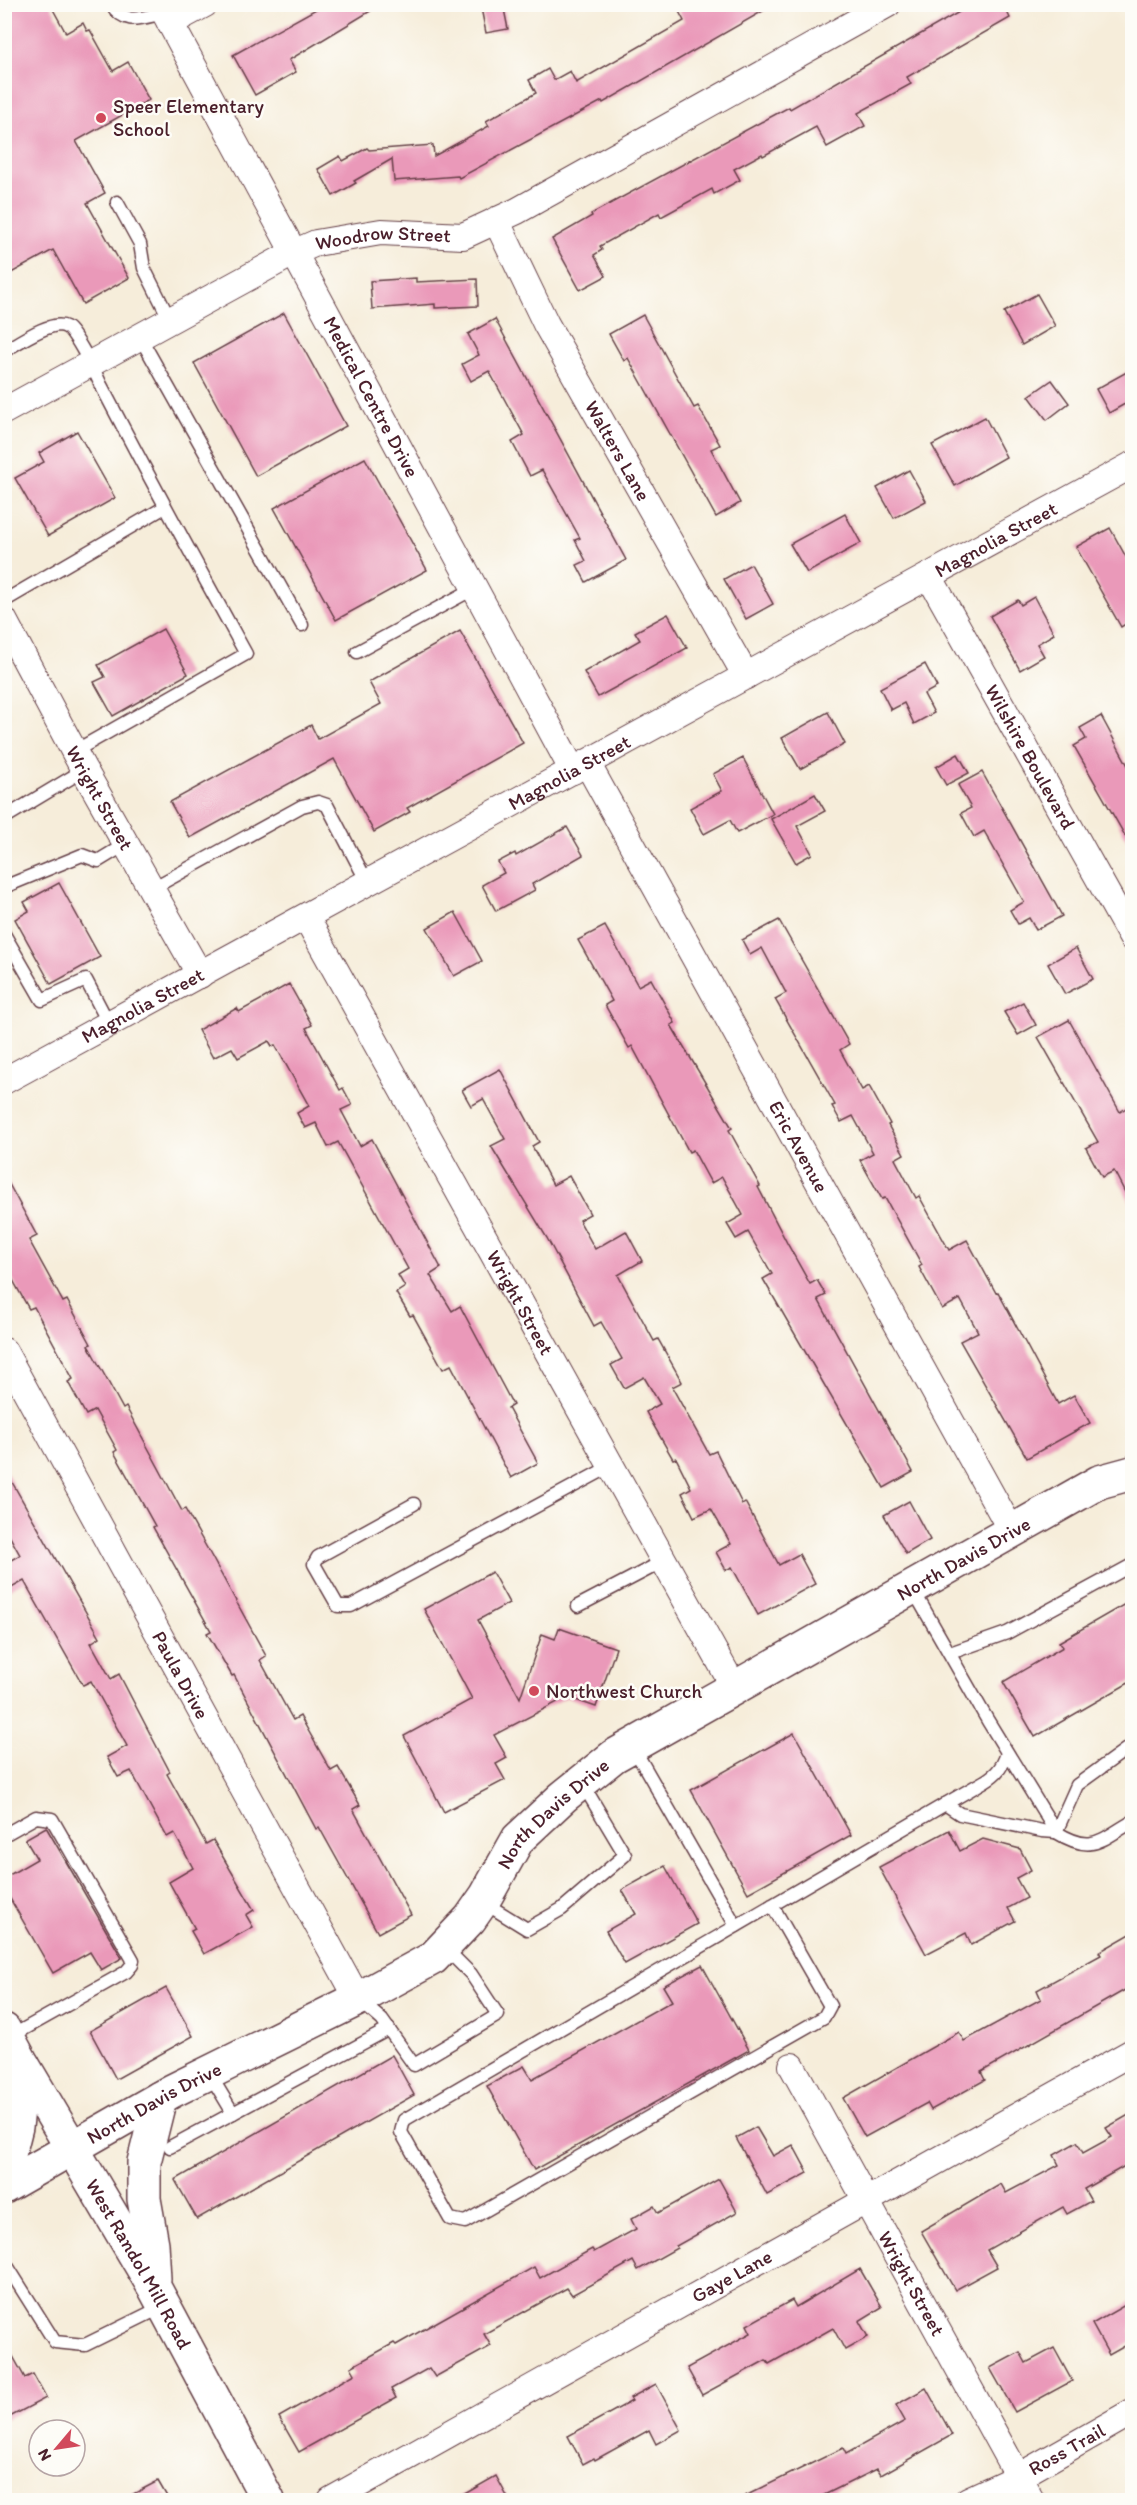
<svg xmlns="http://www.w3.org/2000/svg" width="1137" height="2505" font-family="Itim,sans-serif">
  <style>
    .building { fill: #ea99b9 }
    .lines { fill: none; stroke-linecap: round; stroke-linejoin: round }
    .lane-casing { stroke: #643e45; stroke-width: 15 }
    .street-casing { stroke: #643e45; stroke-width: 28 }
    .secondary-casing { stroke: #643e45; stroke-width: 36 }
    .lane { stroke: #fff; stroke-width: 12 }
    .street { stroke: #fff; stroke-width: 26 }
    .secondary { stroke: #fff; stroke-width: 33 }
    .poi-dot { fill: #d1495b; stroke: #fdfcf7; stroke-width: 2 }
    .labels { text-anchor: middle; stroke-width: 5; stroke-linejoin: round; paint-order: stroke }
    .poi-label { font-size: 20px; fill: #4a1f2b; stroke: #fdfcf7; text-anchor: start }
    .street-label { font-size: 20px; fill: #4a1f2b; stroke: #fdfcf7 }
  </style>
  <rect width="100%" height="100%" fill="#fdfcf7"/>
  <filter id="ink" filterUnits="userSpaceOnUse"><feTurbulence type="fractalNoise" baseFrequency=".0167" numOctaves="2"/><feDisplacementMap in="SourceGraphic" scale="12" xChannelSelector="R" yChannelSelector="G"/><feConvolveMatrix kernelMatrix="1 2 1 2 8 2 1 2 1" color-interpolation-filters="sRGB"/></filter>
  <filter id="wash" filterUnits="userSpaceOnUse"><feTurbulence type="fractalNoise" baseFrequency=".008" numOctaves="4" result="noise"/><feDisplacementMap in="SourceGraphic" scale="24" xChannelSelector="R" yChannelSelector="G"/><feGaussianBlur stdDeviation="1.35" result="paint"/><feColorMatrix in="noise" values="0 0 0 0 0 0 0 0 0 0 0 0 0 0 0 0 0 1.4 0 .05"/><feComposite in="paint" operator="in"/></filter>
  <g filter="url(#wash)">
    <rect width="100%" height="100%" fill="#f6edda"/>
    <g id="blocks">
      <g class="building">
        <path d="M 4,4 L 50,4 L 66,33 L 83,23 L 87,31 L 90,30 L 113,71 L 128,62 L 149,100 L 76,141 L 105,193 L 87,203 L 129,278 L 83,304 L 53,250 L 4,277 Z"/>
        <path d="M 325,4 L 382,4 L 289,60 L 296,72 L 255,95 L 233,55 Z"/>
        <path d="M 503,4 L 508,29 L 486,33 L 481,8 Z"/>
        <path d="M 675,4 L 775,4 L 603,103 L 602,101 L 459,178 L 458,176 L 394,181 L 392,159 L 354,181 L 356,183 L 333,196 L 318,169 L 340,156 L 343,161 L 367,148 L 369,150 L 433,145 L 434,156 L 489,126 L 486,121 L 536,93 L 529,80 L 548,69 L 554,80 L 570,71 L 576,83 L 684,21 Z"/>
        <path d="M 973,4 L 1003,4 L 1010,18 L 907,77 L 911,84 L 858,113 L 865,126 L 827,147 L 816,127 L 763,156 L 762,154 L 734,169 L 740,180 L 714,194 L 712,189 L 661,217 L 659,213 L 600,246 L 602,250 L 594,255 L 606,276 L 580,290 L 552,239 L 592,216 L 591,214 L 789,107 L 790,109 Z"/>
        <path d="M 416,278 L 416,282 L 477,279 L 478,306 L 435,308 L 435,304 L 372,309 L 370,281 Z"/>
        <path d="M 1037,294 L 1055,326 L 1022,345 L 1004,312 Z"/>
        <path d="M 284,313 L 346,426 L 256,476 L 194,363 Z"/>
        <path d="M 643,315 L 694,408 L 698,406 L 720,445 L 711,449 L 740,503 L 716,517 L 628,358 L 624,361 L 609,334 Z"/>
        <path d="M 495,319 L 626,560 L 586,582 L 577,565 L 586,561 L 575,540 L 580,538 L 542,470 L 530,476 L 512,442 L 524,435 L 489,371 L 471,381 L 462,364 L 479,355 L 468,334 Z"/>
        <path d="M 1132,369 L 1132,400 L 1109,413 L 1096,389 Z"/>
        <path d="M 1052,380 L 1069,403 L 1047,420 L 1029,396 Z"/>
        <path d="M 985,417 L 1006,457 L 955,486 L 932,445 Z"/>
        <path d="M 77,431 L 115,498 L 48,536 L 15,478 L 44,462 L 39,453 Z"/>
        <path d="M 365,458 L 427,570 L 336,620 L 274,508 Z"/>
        <path d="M 909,470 L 926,501 L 894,518 L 877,488 Z"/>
        <path d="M 845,514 L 861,543 L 807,573 L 790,544 Z"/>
        <path d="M 1110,528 L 1132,568 L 1132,620 L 1121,627 L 1076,547 Z"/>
        <path d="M 751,564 L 773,604 L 746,619 L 724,579 Z"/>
        <path d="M 1034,597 L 1054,634 L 1037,644 L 1044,656 L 1020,670 L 990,616 L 1018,600 L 1021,605 Z"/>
        <path d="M 668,614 L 687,648 L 598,697 L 584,672 L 640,640 L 635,632 Z"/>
        <path d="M 163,629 L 188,674 L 113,716 L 94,682 L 105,677 L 98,665 Z"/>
        <path d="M 460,631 L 523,743 L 407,808 L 410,812 L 374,832 L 334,759 L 190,838 L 170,802 L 311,725 L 318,739 L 381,704 L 369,682 Z"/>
        <path d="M 925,664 L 937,687 L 924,694 L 934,713 L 914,724 L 904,703 L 891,710 L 880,688 Z"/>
        <path d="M 828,712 L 845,744 L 800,769 L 782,738 Z"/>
        <path d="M 1101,716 L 1132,773 L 1132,848 L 1074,746 L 1086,739 L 1080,728 Z"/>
        <path d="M 958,754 L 969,773 L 946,785 L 936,767 Z"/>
        <path d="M 743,758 L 773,814 L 737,833 L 730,820 L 704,834 L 690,808 L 722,791 L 713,774 Z"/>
        <path d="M 982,772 L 1062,916 L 1036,930 L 1029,918 L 1018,924 L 1010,910 L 1024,902 L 984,831 L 974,837 L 961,813 L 971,808 L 958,785 Z"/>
        <path d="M 815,794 L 825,811 L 797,826 L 812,854 L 796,863 L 771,819 Z"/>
        <path d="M 567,827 L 583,855 L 532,884 L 535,890 L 496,911 L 482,885 L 504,873 L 498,862 L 515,853 L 516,856 Z"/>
        <path d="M 59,883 L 100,957 L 51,984 L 15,919 L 29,911 L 24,902 Z"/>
        <path d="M 455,912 L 482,961 L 454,976 L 427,928 Z"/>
        <path d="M 779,920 L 849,1044 L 840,1050 L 862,1090 L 869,1086 L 890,1124 L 888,1125 L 904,1154 L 895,1159 L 916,1198 L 919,1196 L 949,1250 L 967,1240 L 996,1293 L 998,1292 L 1058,1404 L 1074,1395 L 1090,1423 L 1027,1458 L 960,1341 L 978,1332 L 960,1299 L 942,1309 L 919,1267 L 922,1265 L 885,1198 L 882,1199 L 860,1160 L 873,1153 L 853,1116 L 841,1122 L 832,1106 L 835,1105 L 775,999 L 786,993 L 762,948 L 750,955 L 742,940 Z"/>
        <path d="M 605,926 L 638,986 L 651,979 L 675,1023 L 671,1025 L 732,1128 L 729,1130 L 760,1186 L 758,1187 L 787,1243 L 810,1284 L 817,1280 L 826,1295 L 818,1299 L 913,1472 L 884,1488 L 763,1279 L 772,1274 L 748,1232 L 736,1239 L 727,1224 L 743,1215 L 722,1177 L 711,1183 L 693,1150 L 689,1152 L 632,1046 L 629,1048 L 605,1005 L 612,1001 L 578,940 Z"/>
        <path d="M 1076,948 L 1093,979 L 1065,994 L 1048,964 Z"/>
        <path d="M 289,984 L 312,1025 L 306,1028 L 340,1090 L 343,1088 L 352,1105 L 341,1110 L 360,1146 L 372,1139 L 441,1268 L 430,1275 L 452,1311 L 460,1306 L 513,1405 L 508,1408 L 538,1463 L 511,1478 L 451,1365 L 443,1369 L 413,1315 L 410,1316 L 396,1293 L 405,1287 L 398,1275 L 408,1269 L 338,1142 L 328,1147 L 316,1123 L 305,1128 L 297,1113 L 309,1106 L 275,1045 L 272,1046 L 269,1041 L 238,1058 L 232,1048 L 213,1058 L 198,1030 L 237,1008 L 239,1012 Z"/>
        <path d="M 1023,1002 L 1036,1025 L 1018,1035 L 1004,1012 Z"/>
        <path d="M 1069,1020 L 1120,1112 L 1126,1108 L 1132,1119 L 1132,1206 L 1114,1171 L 1102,1177 L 1086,1148 L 1098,1142 L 1038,1037 Z"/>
        <path d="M 500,1069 L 539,1142 L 532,1146 L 553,1185 L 569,1176 L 590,1214 L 579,1220 L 595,1249 L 626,1231 L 642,1261 L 618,1275 L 654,1341 L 658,1339 L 682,1382 L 672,1387 L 709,1454 L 716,1451 L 742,1504 L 745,1502 L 779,1565 L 799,1554 L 815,1584 L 758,1615 L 732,1567 L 726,1570 L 716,1552 L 731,1544 L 711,1509 L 694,1517 L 682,1493 L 691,1488 L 676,1458 L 673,1459 L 646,1412 L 660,1404 L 644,1377 L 624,1388 L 611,1365 L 622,1359 L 601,1322 L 594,1326 L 547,1238 L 491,1146 L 505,1139 L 483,1099 L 471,1106 L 462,1090 Z"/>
        <path d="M 4,1175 L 37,1236 L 29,1240 L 63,1302 L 67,1300 L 91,1344 L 88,1345 L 123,1409 L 126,1407 L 182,1511 L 185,1509 L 208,1550 L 266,1656 L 260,1660 L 293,1720 L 300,1716 L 331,1771 L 338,1767 L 360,1805 L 353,1809 L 411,1915 L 378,1933 L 319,1827 L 316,1829 L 234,1675 L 232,1676 L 207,1633 L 211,1631 L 153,1527 L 155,1526 L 114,1452 L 117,1450 L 95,1410 L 86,1415 L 68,1382 L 73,1379 L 34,1307 L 29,1309 L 4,1264 Z"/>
        <path d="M 4,1468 L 100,1637 L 91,1643 L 111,1679 L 119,1674 L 170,1772 L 167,1774 L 206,1844 L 213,1840 L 254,1910 L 246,1915 L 253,1927 L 204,1954 L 191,1931 L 195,1929 L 169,1882 L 193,1868 L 174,1833 L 167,1837 L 131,1771 L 118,1777 L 107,1757 L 127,1746 L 91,1681 L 83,1685 L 24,1581 L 4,1592 L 4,1564 L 20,1555 L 4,1526 Z"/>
        <path d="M 909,1501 L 930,1540 L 906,1554 L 884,1515 Z"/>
        <path d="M 492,1572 L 509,1603 L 478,1620 L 520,1698 L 542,1634 L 555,1639 L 559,1628 L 616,1648 L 596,1707 L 567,1697 L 494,1735 L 507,1758 L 496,1764 L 505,1780 L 444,1812 L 404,1736 L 472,1699 L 424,1609 Z"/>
        <path d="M 1132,1600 L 1132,1681 L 1035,1737 L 1003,1682 L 1063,1647 L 1059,1642 Z"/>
        <path d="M 794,1733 L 851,1835 L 748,1893 L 691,1790 Z"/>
        <path d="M 46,1827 L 122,1958 L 101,1970 L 90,1952 L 53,1973 L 4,1888 L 4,1878 L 37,1859 L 25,1839 Z"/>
        <path d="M 949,1830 L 960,1851 L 983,1839 L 1020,1849 L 1031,1870 L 1016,1878 L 1027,1898 L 1008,1908 L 1015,1921 L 971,1945 L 966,1933 L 926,1954 L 879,1867 Z"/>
        <path d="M 665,1866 L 697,1924 L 625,1964 L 606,1931 L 636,1914 L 622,1890 Z"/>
        <path d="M 1132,1933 L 1132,1986 L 981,2072 L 985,2080 L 931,2110 L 927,2103 L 865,2137 L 843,2098 L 959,2032 L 964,2041 L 1041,1999 L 1037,1990 L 1101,1955 L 1099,1952 Z"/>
        <path d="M 702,1965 L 749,2050 L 534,2170 L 487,2086 L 524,2066 L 532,2079 L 672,2001 L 663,1986 Z"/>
        <path d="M 166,1988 L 193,2036 L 116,2079 L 90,2031 Z"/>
        <path d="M 392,2055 L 414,2095 L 197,2219 L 175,2180 Z"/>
        <path d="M 1132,2113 L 1132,2162 L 1084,2189 L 1091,2201 L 1067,2214 L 1063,2207 L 987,2250 L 997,2267 L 955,2290 L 921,2231 L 1001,2184 L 1006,2193 L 1059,2165 L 1054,2155 L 1077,2142 L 1083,2153 L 1112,2137 L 1106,2128 Z"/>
        <path d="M 756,2127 L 773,2156 L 793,2145 L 808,2173 L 767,2195 L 736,2138 Z"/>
        <path d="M 719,2179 L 737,2212 L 676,2246 L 677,2248 L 638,2270 L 633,2261 L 572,2295 L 567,2288 L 484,2334 L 491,2346 L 435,2377 L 429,2368 L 391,2389 L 396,2398 L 299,2452 L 279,2417 L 355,2374 L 351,2367 L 394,2343 L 396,2345 L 534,2267 L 540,2278 L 592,2249 L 594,2252 L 636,2229 L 631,2219 L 654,2206 L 658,2213 Z"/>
        <path d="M 860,2269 L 882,2307 L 859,2321 L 868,2337 L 845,2350 L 833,2328 L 769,2364 L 766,2360 L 702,2395 L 687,2368 L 751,2333 L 747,2325 L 792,2300 L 796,2307 Z"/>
        <path d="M 1132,2301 L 1132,2342 L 1109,2355 L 1092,2324 Z"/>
        <path d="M 4,2340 L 25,2378 L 33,2374 L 46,2398 L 4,2420 Z"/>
        <path d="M 1054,2348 L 1072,2381 L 1015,2412 L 990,2368 L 1020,2352 L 1026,2363 Z"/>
        <path d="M 656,2384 L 681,2430 L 656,2444 L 649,2430 L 595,2460 L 594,2458 L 583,2464 L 568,2436 L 632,2401 L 630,2398 Z"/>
        <path d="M 926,2388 L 952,2435 L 881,2475 L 877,2469 L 814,2500 L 737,2500 L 843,2448 L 846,2454 L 905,2421 L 896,2405 Z"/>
        <path d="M 496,2476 L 509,2500 L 454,2500 Z"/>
        <path d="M 158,2481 L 169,2500 L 122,2500 Z"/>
      </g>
    </g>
  </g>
  <g filter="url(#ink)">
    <use href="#blocks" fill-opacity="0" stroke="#643e45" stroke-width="1.5"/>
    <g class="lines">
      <defs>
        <g id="lane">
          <path d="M 111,4 C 126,27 142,17 164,13"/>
          <path d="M 117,202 L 140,244 L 144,268 L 170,320"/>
          <path d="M 140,337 L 302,625"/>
          <path d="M 4,351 C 18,343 52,319 66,327 C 75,332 96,374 101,385 C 148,476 197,565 246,654 L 75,751"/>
          <path d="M 4,601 L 165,507"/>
          <path d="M 357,652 L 475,588"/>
          <path d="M 4,818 L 84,770"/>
          <path d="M 4,887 L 82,855 L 98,861 L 126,844"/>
          <path d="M 151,889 L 302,806 L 318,802 L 327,805 L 367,882"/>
          <path d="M 4,934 L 42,1000 L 86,980 L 109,1024"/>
          <path d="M 414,1504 L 318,1557 L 314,1564 L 338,1606 L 351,1606 L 611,1466"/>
          <path d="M 912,1588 L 988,1721 L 1056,1832 C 1092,1854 1099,1841 1132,1822"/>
          <path d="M 578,1606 L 664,1561"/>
          <path d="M 950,1653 L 1007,1633 L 1132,1565"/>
          <path d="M 633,1747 L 736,1926"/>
          <path d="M 945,1804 L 960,1814 L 1042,1831 L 1056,1832"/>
          <path d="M 1056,1832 L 1077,1785 L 1132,1745"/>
          <path d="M 4,1835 L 36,1817 L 52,1819 L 133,1960 L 132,1965 L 126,1972 L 8,2038"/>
          <path d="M 483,1902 L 527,1929 L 562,1909 L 625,1855 L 582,1783"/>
          <path d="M 772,1905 L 830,2006 L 824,2017 L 465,2222 L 450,2219 L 401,2132 L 404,2120 L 978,1785 C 993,1777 1002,1770 1007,1753"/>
          <path d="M 359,2000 L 382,2020 L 414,2065 L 498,2015 L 471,1974 L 445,1948"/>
          <path d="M 209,2073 L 233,2113"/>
          <path d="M 170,2147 L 389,2029"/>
          <path d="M 4,2261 L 55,2342 L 85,2345 L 162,2307"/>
        </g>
        <g id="street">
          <path id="s1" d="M 160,4 L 573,771"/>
          <path d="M 170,23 L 205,4"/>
          <path id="s2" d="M 496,220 L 546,324 L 746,676"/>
          <path id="s3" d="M 4,411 L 293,253 L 316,243 L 381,232 L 463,236 L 517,211 L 888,4"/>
          <path id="s4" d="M 929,576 L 1132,938"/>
          <path id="s5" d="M 4,620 L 84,770 L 200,975"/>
          <path id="s6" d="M 587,763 L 1011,1530"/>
          <path id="s7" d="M 306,917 L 734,1687"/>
          <path id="s8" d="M 4,1081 L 1132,465"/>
          <path id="s9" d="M 4,1351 L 358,1999"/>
          <path id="s10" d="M 792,2066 L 1031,2500"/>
          <path id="s11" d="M 331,2500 L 1132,2052"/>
          <path id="s12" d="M 968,2500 L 1018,2477 L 1132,2412"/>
        </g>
        <g id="secondary">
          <path id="s13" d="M 4,2030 L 23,2065 L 154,2287 L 268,2500"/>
          <path d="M 4,2174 L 16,2127 L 23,2065"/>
          <path id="s14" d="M 4,2187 L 172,2091 L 358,1999 L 433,1958 L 470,1919 L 486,1896 L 518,1839 L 563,1797 L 614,1756 L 1099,1482 L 1132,1473"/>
          <path d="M 154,2279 L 152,2244 L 144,2199 L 144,2162 L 160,2098"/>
        </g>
      </defs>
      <use href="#lane" class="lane-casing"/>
      <use href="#street" class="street-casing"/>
      <use href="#secondary" class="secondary-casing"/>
      <use href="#lane" class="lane"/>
      <use href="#street" class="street"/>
      <use href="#secondary" class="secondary"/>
    </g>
  </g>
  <g class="poi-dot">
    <circle cx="101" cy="118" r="6"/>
    <circle cx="534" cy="1691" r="6"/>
  </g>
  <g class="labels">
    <g class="poi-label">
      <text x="113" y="113">Speer Elementary<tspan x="113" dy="23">School</tspan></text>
      <text x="546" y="1698">Northwest Church</text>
    </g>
    <g class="street-label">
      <text dy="7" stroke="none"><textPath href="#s3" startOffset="422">Woodrow Street</textPath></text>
      <text dy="7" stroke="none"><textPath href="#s1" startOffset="446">Medical Centre Drive</textPath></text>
      <text dy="7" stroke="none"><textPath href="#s2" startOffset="261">Walters Lane</textPath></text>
      <text dy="7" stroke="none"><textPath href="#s8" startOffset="1130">Magnolia Street</textPath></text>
      <text dy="7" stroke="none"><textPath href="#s4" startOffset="207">Wilshire Boulevard</textPath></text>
      <text dy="7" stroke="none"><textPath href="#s8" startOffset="644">Magnolia Street</textPath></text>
      <text dy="7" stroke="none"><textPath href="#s5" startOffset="202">Wright Street</textPath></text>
      <text dy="7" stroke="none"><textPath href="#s8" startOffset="158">Magnolia Street</textPath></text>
      <text dy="7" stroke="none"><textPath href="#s6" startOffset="438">Eric Avenue</textPath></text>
      <text dy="7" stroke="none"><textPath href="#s7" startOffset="441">Wright Street</textPath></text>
      <text dy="7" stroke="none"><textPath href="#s14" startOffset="1162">North Davis Drive</textPath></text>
      <text dy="7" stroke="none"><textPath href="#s9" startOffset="369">Paula Drive</textPath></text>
      <text dy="7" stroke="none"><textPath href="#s14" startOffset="676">North Davis Drive</textPath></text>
      <text dy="7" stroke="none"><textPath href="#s14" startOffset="172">North Davis Drive</textPath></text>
      <text dy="7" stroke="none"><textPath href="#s13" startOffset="270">West Randol Mill Road</textPath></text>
      <text dy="7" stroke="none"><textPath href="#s11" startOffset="459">Gaye Lane</textPath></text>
      <text dy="7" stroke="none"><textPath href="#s10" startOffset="248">Wright Street</textPath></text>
      <text dy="7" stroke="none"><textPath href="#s12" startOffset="111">Ross Trail</textPath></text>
    </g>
  </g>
  <rect width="1137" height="2505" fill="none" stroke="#fdfcf7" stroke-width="24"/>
  <g transform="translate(57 2448) rotate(241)"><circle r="28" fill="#fdfcf7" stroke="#b5a4a5" stroke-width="1.5"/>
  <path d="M0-4.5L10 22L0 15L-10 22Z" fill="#d1495b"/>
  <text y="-9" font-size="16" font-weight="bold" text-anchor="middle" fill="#4a1f2b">N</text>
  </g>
</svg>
